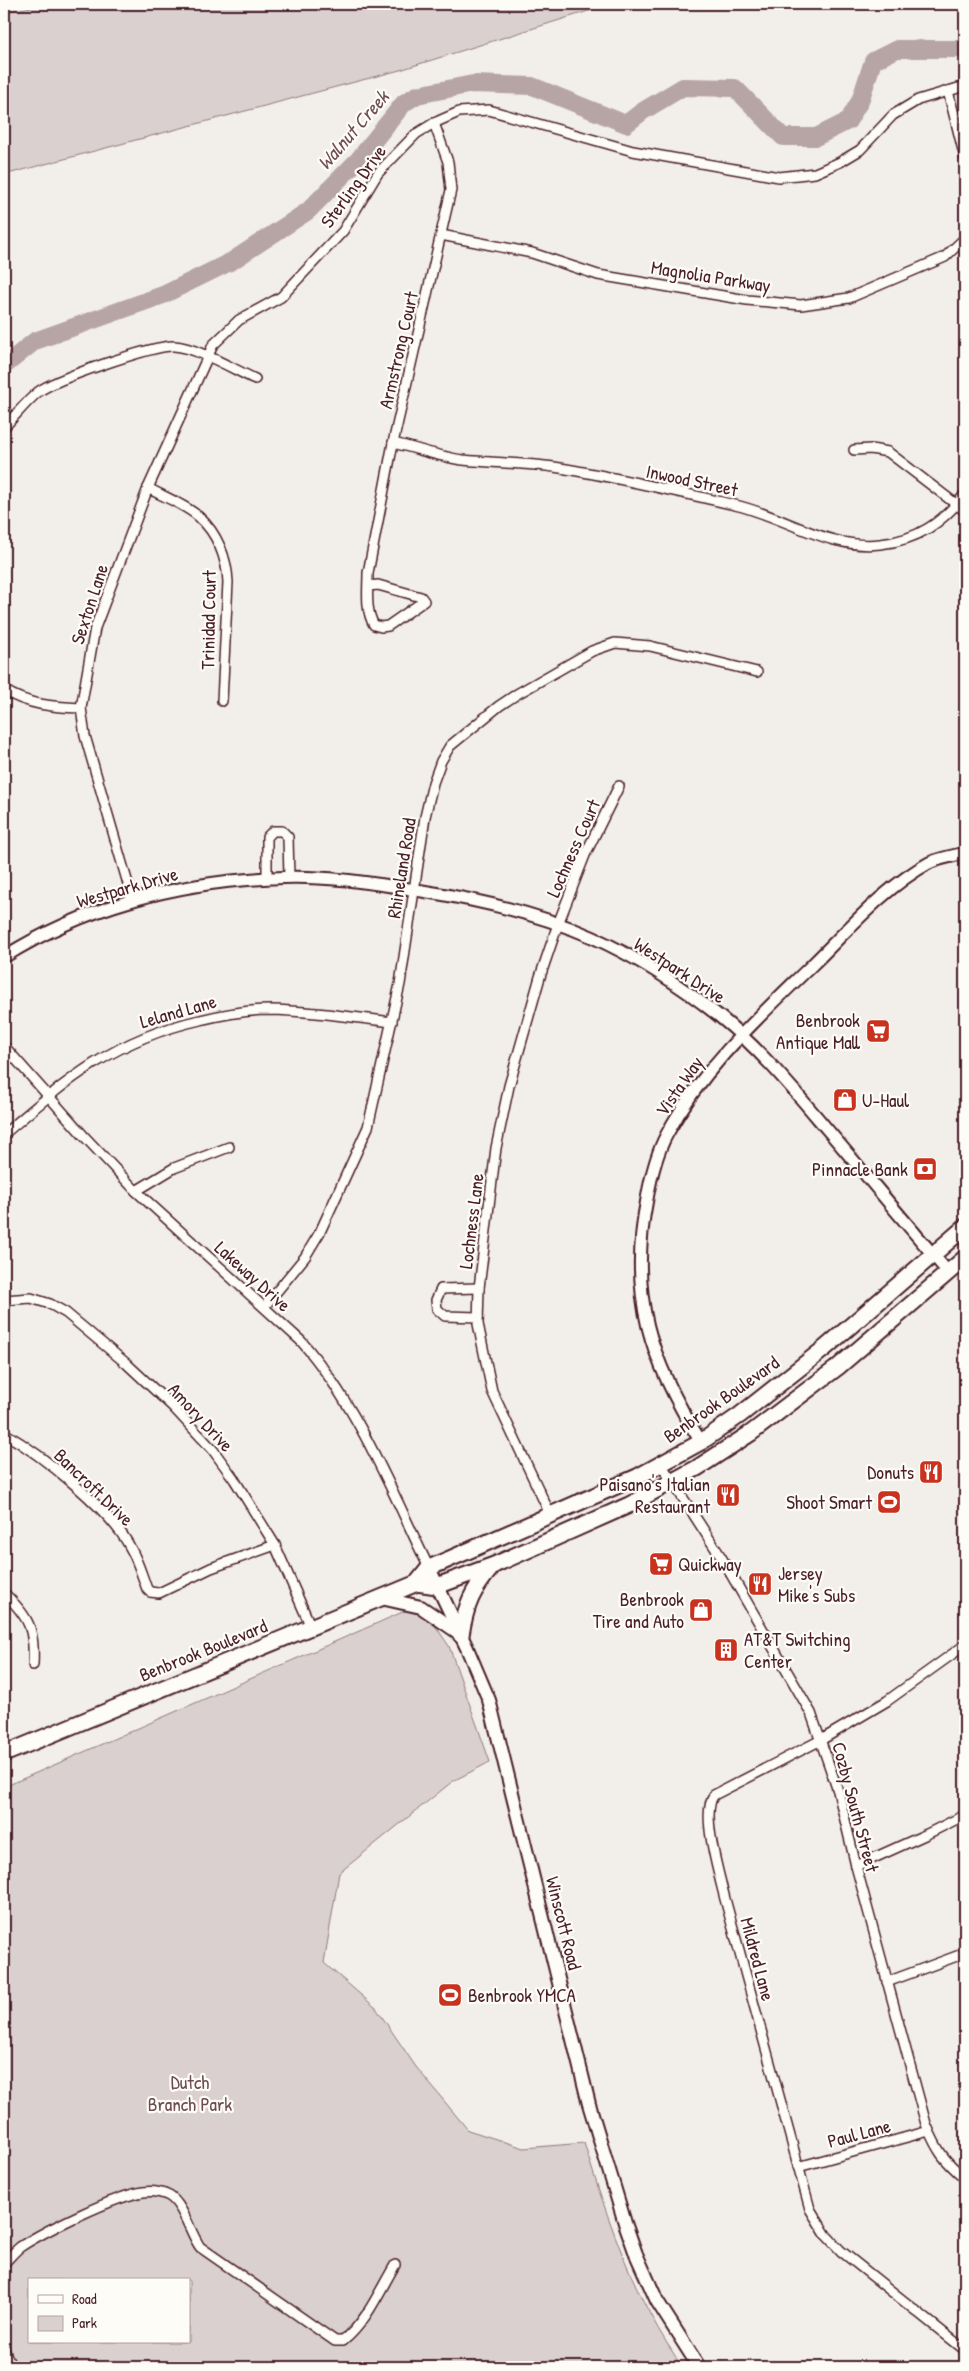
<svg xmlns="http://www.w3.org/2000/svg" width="969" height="2371" font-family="'Patrick Hand',sans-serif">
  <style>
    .green { fill: #d9d0cf; stroke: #92787d; fill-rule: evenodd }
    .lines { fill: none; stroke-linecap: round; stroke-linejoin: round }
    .river { stroke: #b7a5a6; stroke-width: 18 }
    .minor-casing { stroke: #4a1f2b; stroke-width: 12 }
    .tertiary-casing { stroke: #4a1f2b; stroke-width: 15 }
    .secondary-casing { stroke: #4a1f2b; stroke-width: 16 }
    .trunk-casing { stroke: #4a1f2b; stroke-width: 19 }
    .minor { stroke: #fdfcf7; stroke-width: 9 }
    .tertiary { stroke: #fdfcf7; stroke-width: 11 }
    .secondary { stroke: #fdfcf7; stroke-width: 12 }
    .trunk { stroke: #fdfcf7; stroke-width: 15 }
    .labels { text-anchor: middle; stroke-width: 4.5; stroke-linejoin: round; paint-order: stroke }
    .street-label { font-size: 19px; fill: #4a1f2b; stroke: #fdfcf7 }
    .poi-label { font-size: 19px; fill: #4a1f2b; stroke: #fdfcf7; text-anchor: end }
    .park-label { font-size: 19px; fill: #6e4b54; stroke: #fdfcf7 }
    .water-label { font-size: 20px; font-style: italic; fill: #704e56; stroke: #fdfcf7 }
  </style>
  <rect width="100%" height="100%" fill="#f2efeb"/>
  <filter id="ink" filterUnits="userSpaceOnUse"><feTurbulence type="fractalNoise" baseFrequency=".02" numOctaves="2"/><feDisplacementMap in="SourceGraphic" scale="10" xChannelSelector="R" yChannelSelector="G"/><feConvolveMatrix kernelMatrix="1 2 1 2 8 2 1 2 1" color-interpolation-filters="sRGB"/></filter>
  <g filter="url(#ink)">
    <g class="green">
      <path d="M 48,4 L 611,4 L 400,70 L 4,175 L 4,12 Z"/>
      <path d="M 414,1607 L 430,1618 L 449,1646 L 490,1762 L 453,1781 L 339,1873 L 324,1963 L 376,2008 L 416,2067 L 468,2130 L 524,2148 L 584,2143 C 608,2221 635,2301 683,2367 L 4,2367 L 4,1787 ZM 29,2280 L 189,2280 L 189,2342 L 29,2342 Z"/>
    </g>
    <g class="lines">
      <path class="river" d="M 4,366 L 35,341 L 163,295 L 232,261 L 308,211 L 359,159 L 404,103 L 417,95 L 473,84 L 532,86 L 626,124 L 643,111 L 683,87 L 735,88 L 783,137 L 816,137 L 848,121 L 860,101 L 873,61 L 897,49 L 965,49"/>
      <defs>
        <g id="minor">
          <path d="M 948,91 L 965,158"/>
          <path d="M 441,235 L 532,253 L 598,275 L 747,300 L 801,305 L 849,298 L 945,257 L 965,238"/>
          <path d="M 4,427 C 15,416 26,402 38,392 C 55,379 154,345 174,346 C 196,347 235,370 255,379"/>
          <path d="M 393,443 C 416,448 440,457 463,460 C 493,463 524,463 554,467 C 613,476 677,492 735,505 C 784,516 829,550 880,544 C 918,540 942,523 965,494"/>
          <path d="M 854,450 L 871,449 L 888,452 L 965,511"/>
          <path d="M 148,488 C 164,497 186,505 199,517 C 217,533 227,558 228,582 L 222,701"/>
          <path d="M 368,586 L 378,585 L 421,597 L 424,601 L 388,626 L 381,627 L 374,625 C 365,610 368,591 368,573 L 393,443 L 451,190 L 448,162 L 434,123"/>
          <path d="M 4,690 C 27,705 54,707 81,708"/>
          <path d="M 267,878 L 267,837 L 273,831 L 282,831 L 288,837 L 289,878"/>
          <path d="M 133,901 L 85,736 L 81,708 L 95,628 L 148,488 L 213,345 L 239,320 L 281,297 L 343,231 L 378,173 L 416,134 L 434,123 L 459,112 L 489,110 L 633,151 L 779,177 L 815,173 L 840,162 L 860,150 L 893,115 L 918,100 L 965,86"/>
          <path d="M 4,1046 L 83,1135 L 136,1191 L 301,1341 C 357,1404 392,1492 429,1568"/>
          <path d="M 4,1134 C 68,1079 115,1039 200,1020 C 224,1014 247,1010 271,1010 C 312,1011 352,1017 392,1022"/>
          <path d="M 136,1191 L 174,1168 L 229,1147"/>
          <path d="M 4,1300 L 31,1298 L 50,1304 L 66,1313 L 127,1364 L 172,1406 L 213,1450 L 234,1479 L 275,1545 L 311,1627"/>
          <path d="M 264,1307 L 305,1257 L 320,1232 L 368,1127 L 400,984 L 425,817 L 433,783 L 441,761 L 450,746 L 499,706 L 517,694 L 592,651 L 615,643 L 650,646 L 757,672"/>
          <path d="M 478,1317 L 445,1316 L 437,1309 L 436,1300 L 441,1289 L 479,1288"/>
          <path d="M 4,1433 C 42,1455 112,1510 131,1549 C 138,1561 142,1576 147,1589 L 150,1592 L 159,1593 L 211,1568 L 275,1545"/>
          <path d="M 661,1464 L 721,1557 L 811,1713 L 838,1791 L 856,1866 L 926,2124 C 937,2150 943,2160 965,2178"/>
          <path d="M 551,1516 L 492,1391 L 478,1324 L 479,1288 L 496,1148 L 509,1086 L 540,977 L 558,924 L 585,855 L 619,786"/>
          <path d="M 4,1593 C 29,1617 35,1629 33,1665"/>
          <path d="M 965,1645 L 887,1701 L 821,1740 L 714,1795 C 700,1812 720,1878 725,1899 L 810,2209 L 826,2235 L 841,2251 L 965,2350"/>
          <path d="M 856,1866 L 927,1834 L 965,1815"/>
          <path d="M 887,1982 L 965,1953"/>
          <path d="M 798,2167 L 929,2131"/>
          <path d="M 4,2263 C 9,2258 14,2252 20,2247 C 44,2231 115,2196 143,2192 C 151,2191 161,2192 169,2196 C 183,2204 190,2233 200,2247 L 335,2341 L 343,2341 C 366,2323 380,2290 395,2265"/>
          <path d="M 4,2349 L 11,2367"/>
        </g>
        <g id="tertiary">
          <path d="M 4,957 C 83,907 178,882 272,878 C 320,875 368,882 416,890 C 475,899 537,913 592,937 C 637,957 681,986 719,1016 C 760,1049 793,1089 826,1128 C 867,1176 907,1225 948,1272"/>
          <path d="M 701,1442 C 650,1361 628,1295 647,1199 C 651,1176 656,1154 667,1134 C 703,1067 759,1017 812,965 C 847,931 886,886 929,863 C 940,858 953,856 965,853"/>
        </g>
        <g id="secondary">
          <path d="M 429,1568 L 467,1648 L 489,1700 L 589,2104 L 625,2223 L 636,2254 L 657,2301 L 699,2367"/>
          <path d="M 381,1598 L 421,1607 L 459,1633"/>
        </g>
        <g id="trunk">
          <path d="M 417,1583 L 437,1586 L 494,1565 L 629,1505 L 697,1468 L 751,1433 L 838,1367 L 965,1258"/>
          <path d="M 461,1635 C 466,1604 472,1591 492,1567"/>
          <path d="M 4,1754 L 417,1583 L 429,1568 L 637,1477 L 701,1442 L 740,1415 L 825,1348 L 965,1227"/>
        </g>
      </defs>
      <use href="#minor" class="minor-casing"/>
      <use href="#tertiary" class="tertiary-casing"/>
      <use href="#secondary" class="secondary-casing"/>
      <use href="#trunk" class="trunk-casing"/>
      <use href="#minor" class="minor"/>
      <use href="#tertiary" class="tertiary"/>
      <use href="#secondary" class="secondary"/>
      <use href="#trunk" class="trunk"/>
    </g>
  </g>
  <defs>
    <symbol id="supermarket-square" viewBox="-11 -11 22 22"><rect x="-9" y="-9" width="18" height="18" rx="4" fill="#c8321e" stroke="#fdfcf7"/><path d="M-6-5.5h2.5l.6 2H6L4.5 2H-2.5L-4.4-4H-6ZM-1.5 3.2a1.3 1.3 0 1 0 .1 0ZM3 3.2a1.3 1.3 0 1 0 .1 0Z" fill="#fff"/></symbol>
    <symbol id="shop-square" viewBox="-11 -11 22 22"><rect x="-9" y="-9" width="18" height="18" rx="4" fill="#c8321e" stroke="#fdfcf7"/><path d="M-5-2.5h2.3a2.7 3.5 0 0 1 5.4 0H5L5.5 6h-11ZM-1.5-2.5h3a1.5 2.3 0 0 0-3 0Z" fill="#fff"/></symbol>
    <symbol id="bank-square" viewBox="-11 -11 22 22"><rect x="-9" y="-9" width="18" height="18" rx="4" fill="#c8321e" stroke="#fdfcf7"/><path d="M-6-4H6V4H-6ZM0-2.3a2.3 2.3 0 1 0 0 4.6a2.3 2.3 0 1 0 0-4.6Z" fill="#fff"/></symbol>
    <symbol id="restaurant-square" viewBox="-11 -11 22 22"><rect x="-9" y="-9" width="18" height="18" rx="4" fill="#c8321e" stroke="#fdfcf7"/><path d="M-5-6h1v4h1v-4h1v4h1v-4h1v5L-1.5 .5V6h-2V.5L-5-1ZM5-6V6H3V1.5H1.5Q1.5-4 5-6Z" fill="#fff"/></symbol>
    <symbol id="stadium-square" viewBox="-11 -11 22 22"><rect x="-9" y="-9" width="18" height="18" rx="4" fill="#c8321e" stroke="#fdfcf7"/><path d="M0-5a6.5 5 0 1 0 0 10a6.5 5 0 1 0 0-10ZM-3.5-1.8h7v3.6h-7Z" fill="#fff"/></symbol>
    <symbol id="building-square" viewBox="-11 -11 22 22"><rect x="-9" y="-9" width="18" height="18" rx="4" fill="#c8321e" stroke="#fdfcf7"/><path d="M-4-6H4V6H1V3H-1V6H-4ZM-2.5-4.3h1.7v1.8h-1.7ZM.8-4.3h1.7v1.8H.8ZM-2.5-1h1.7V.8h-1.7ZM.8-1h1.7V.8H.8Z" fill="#fff"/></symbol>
  </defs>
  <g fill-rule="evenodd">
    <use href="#supermarket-square" x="864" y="1017" width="28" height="28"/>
    <use href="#shop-square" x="831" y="1086" width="28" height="28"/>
    <use href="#bank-square" x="911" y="1155" width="28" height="28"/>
    <use href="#restaurant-square" x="917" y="1458" width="28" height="28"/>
    <use href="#restaurant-square" x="714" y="1481" width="28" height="28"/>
    <use href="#stadium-square" x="875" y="1488" width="28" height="28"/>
    <use href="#supermarket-square" x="647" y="1550" width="28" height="28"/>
    <use href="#restaurant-square" x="746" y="1570" width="28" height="28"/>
    <use href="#shop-square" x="687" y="1596" width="28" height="28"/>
    <use href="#building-square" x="712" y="1636" width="28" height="28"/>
    <use href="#stadium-square" x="436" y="1981" width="28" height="28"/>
  </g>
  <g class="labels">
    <g class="street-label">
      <text transform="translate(353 186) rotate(-54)" y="7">Sterling Drive</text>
      <text transform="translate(711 276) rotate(9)" y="7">Magnolia Parkway</text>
      <text transform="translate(398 350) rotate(-77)" y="7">Armstrong Court</text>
      <text transform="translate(692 480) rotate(12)" y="7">Inwood Street</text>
      <text transform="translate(89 604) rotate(-72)" y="7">Sexton Lane</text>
      <text transform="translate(208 620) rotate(-89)" y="7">Trinidad Court</text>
      <text transform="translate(573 848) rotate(-66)" y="7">Lochness Court</text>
      <text transform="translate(401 868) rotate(-81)" y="7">Rhineland Road</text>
      <text transform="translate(127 887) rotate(-16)" y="7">Westpark Drive</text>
      <text transform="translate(680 970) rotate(33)" y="7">Westpark Drive</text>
      <text transform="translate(178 1011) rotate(-16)" y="7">Leland Lane</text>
      <text transform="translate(679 1086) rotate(-55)" y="7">Vista Way</text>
      <text transform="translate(471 1221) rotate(-83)" y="7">Lochness Lane</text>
      <text transform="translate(253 1276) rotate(42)" y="7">Lakeway Drive</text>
      <text transform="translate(721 1399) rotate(-35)" y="7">Benbrook Boulevard</text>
      <text transform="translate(201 1417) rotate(47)" y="7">Amory Drive</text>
      <text transform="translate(94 1487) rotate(44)" y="7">Bancroft Drive</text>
      <text transform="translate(203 1650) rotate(-22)" y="7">Benbrook Boulevard</text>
      <text transform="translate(856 1807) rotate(75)" y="7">Cozby South Street</text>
      <text transform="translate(564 1923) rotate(76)" y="7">Winscott Road</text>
      <text transform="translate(758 1959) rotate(75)" y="7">Mildred Lane</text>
      <text transform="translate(859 2133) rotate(-15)" y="7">Paul Lane</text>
    </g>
    <g class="poi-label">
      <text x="860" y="1027">Benbrook<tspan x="860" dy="22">Antique Mall</tspan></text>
      <text x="862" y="1107" text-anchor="start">U-Haul</text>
      <text x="908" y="1176">Pinnacle Bank</text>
      <text x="914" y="1479">Donuts</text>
      <text x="710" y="1491">Paisano's Italian<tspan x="710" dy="22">Restaurant</tspan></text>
      <text x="872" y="1509">Shoot Smart</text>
      <text x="678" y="1571" text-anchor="start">Quickway</text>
      <text x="778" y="1580" text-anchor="start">Jersey<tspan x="778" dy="22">Mike's Subs</tspan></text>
      <text x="684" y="1606">Benbrook<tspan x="684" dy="22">Tire and Auto</tspan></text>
      <text x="744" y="1646" text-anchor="start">AT&amp;T Switching<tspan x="744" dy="22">Center</tspan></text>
      <text x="468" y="2002" text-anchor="start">Benbrook YMCA</text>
    </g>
    <g class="park-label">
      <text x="190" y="2089">Dutch<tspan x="190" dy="22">Branch Park</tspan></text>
    </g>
    <g class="water-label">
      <text transform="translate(353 130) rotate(-49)" y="7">Walnut Creek</text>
    </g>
  </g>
  <rect width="969" height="2371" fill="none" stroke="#fdfcf7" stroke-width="20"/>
  <rect x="10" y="10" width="949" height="2351" fill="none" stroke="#4a1f2b" stroke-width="2" filter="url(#ink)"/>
  <rect x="28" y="2278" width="162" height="65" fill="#fdfcf7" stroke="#b5a4a5"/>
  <rect x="38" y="2295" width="25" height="8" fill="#fdfcf7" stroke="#b5a4a5"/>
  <text x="72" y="2304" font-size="15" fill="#4a1f2b">Road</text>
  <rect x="38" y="2316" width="25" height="15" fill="#d9d0cf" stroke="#b5a4a5"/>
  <text x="72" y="2328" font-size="15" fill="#4a1f2b">Park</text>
</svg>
